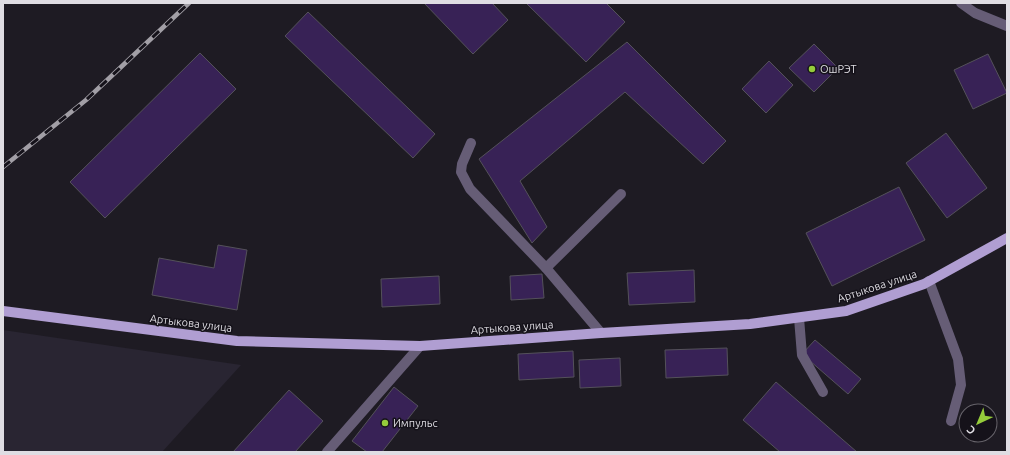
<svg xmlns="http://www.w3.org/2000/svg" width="1010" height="455" font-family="Ubuntu,sans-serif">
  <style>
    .built { fill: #292532 }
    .building { fill: #382256; stroke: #54515a }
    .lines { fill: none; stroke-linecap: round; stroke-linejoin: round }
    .minor { stroke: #665d76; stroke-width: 10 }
    .major { stroke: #b09ed2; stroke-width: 10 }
    .rail-casing { stroke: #a29fa6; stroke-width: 4.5 }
    .rail { stroke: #15121a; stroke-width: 3; stroke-dasharray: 9; stroke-linecap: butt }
    .poi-dot { fill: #95cc3b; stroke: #15121a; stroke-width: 1.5 }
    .labels { text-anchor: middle; stroke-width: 3; stroke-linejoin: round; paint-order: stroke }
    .poi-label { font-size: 11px; fill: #dfdde3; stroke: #15121a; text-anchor: start }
    .street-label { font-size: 11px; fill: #dfdde3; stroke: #15121a }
  </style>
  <rect width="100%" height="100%" fill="#1e1b23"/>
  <path class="built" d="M 3,330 L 241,365 L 162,452 L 3,452 Z"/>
  <g class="building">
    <path d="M 424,3 L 492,3 L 508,20 L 473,54 Z"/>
    <path d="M 526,3 L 606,3 L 625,22 L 586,62 Z"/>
    <path d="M 308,12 L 435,134 L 413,158 L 285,36 Z"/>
    <path d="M 627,42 L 726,141 L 703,164 L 625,92 L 520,181 L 547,227 L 532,243 L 479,159 Z"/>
    <path d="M 814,44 L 838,68 L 814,92 L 789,68 Z"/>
    <path d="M 200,53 L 236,89 L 105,218 L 70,182 Z"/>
    <path d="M 988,54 L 1007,93 L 973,109 L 954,70 Z"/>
    <path d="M 769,61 L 793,85 L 766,113 L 742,89 Z"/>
    <path d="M 946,133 L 987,188 L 947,218 L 906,163 Z"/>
    <path d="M 899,187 L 925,240 L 832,286 L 806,233 Z"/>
    <path d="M 218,245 L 247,250 L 237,310 L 152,295 L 159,258 L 214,268 Z"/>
    <path d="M 694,270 L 695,302 L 629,305 L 627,273 Z"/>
    <path d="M 542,274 L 544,298 L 511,300 L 510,276 Z"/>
    <path d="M 439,276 L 440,304 L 382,307 L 381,279 Z"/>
    <path d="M 815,340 L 861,379 L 848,394 L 802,354 Z"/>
    <path d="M 727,348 L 728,375 L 666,378 L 665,350 Z"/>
    <path d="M 573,351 L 574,377 L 519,380 L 518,354 Z"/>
    <path d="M 620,358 L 621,386 L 580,388 L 579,360 Z"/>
    <path d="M 776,382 L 857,452 L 780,452 L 743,420 Z"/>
    <path d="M 394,387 L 418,406 L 382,452 L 367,452 L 352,441 Z"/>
    <path d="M 289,390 L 323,421 L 295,452 L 233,452 Z"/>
  </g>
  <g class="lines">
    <g class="minor">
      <path d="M 961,3 L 975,13 L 1007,26"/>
      <path d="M 471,143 L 462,164 L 461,172 L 470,189 L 546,268 L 601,333"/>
      <path d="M 546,268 L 621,194"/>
      <path d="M 929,281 L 958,359 L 961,385 L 951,421"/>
      <path d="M 799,318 L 802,355 L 823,392"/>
      <path d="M 327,452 L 420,346"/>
    </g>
    <path class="major" d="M 3,311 L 237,341 L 420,346 L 601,333 L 750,324 L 846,311 L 924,284 L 1007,238"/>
    <defs>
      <path id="rail" d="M 3,167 L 86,100 L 189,3"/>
    </defs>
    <use href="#rail" class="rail-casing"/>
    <use href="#rail" class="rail"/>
  </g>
  <g class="poi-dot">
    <circle cx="812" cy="69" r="4"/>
    <circle cx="385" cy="423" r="4"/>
  </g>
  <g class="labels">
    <g class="poi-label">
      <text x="820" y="73">ОшРЭТ</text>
      <text x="393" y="427">Импульс</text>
    </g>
    <g class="street-label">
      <text transform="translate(877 286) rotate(-18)" y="4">Артыкова улица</text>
      <text transform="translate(191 323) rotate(7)" y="4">Артыкова улица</text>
      <text transform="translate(512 327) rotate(-4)" y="4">Артыкова улица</text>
    </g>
  </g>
  <rect width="1010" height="455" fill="none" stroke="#dfdde3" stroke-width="8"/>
  <g transform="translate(978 423) rotate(224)"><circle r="19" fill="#15121a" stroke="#66636a"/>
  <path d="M0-3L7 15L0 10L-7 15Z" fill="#95cc3b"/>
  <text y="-6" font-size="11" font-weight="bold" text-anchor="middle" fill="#dfdde3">С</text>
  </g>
</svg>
